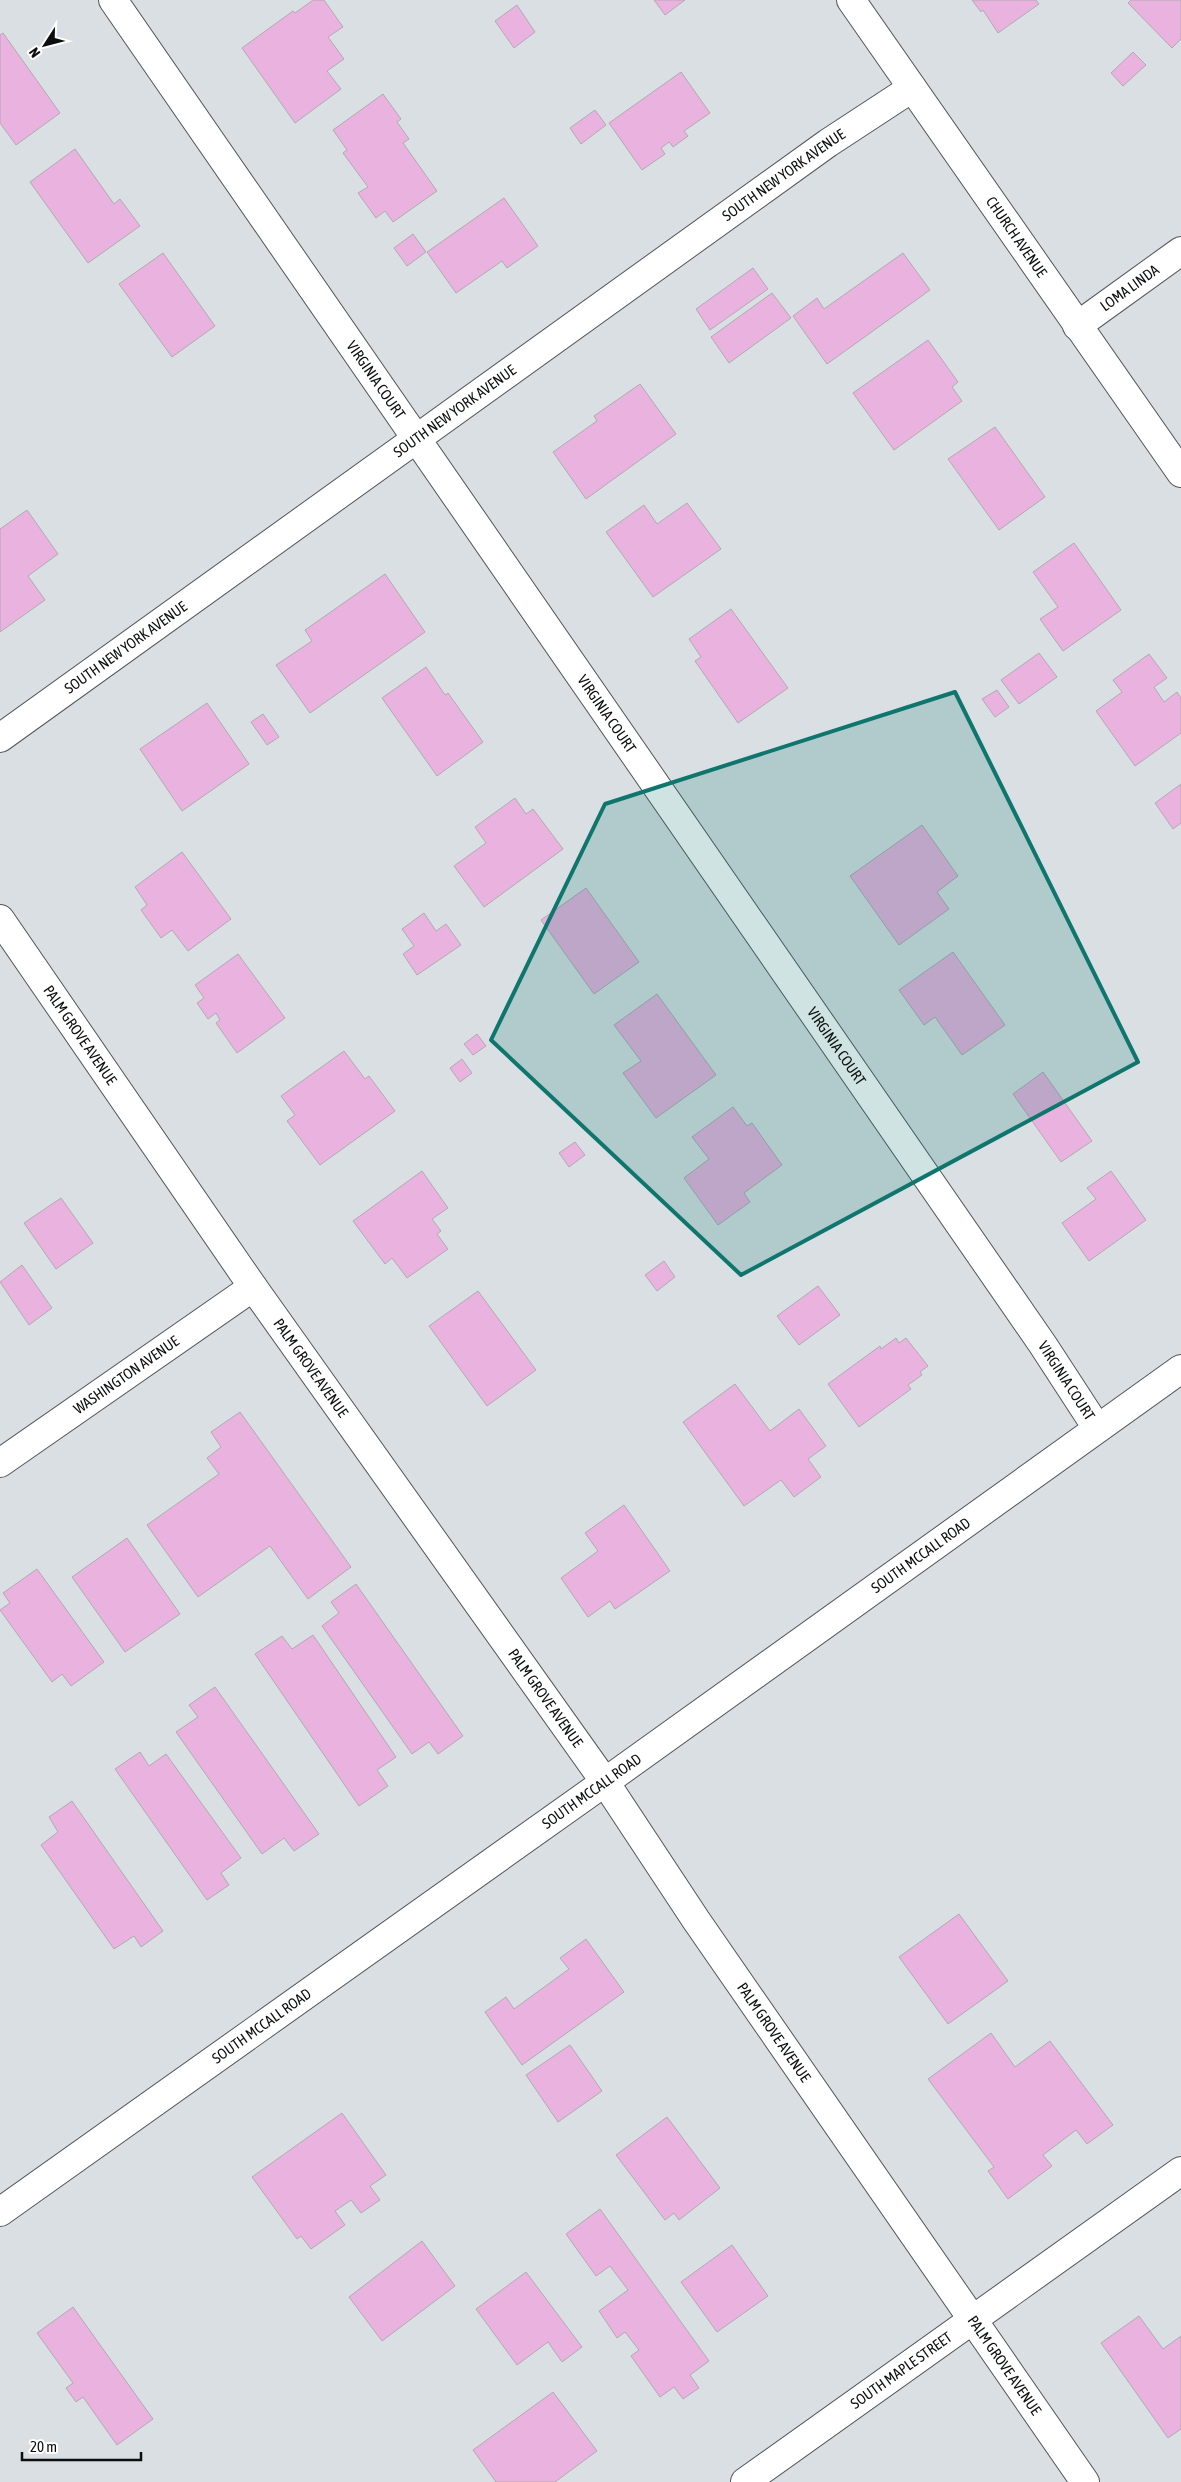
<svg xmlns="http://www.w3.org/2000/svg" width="1181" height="2482" font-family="'Asap Condensed',sans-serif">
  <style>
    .building { fill: #e9b2df; stroke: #b0abaf }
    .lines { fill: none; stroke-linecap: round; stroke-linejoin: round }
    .minor-casing { stroke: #53575b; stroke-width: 30 }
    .tertiary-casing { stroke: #53575b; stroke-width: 30 }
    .minor { stroke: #fff; stroke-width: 28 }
    .tertiary { stroke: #fff; stroke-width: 28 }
    .marked { fill: #0f766e; fill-opacity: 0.2; stroke: #0f766e; stroke-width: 4; stroke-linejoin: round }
    .labels { text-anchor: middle; stroke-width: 5; stroke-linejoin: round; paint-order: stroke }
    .street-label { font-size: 15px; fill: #0c0e0f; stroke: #fff }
  </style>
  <rect width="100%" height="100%" fill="#dadfe4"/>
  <g class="building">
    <path d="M 313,0 L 324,0 L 343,27 L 328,37 L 344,59 L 327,71 L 341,89 L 295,123 L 242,48 L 293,11 L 295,13 Z"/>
    <path d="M 654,0 L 685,0 L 665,15 Z"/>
    <path d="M 972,0 L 1036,0 L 1039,4 L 998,33 L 983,10 L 981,12 Z"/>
    <path d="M 1131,0 L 1181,0 L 1181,39 L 1172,48 L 1128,3 Z"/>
    <path d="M 517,5 L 535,32 L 514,48 L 495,21 Z"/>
    <path d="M 3,33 L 60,113 L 16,145 L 0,123 L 0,35 Z"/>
    <path d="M 1133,52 L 1146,65 L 1123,86 L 1111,73 Z"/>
    <path d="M 681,72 L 710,113 L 684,131 L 688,136 L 673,147 L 669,142 L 661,148 L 665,154 L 642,170 L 609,123 Z"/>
    <path d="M 383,94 L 401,119 L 397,122 L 409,139 L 403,143 L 437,191 L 393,222 L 385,211 L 376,218 L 358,193 L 368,187 L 343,153 L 347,150 L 333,130 Z"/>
    <path d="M 595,110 L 606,125 L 581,144 L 570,128 Z"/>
    <path d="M 75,149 L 114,204 L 120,199 L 140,226 L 88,263 L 30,182 Z"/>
    <path d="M 504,198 L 538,246 L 507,268 L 502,261 L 456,293 L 427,252 Z"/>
    <path d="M 413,234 L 426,252 L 407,266 L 394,248 Z"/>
    <path d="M 163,253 L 215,326 L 172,357 L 119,284 Z"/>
    <path d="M 903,253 L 930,290 L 827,364 L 793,316 L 817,298 L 824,309 Z"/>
    <path d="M 753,268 L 768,289 L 710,330 L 696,309 Z"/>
    <path d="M 772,293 L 791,318 L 729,363 L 711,337 Z"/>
    <path d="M 928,340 L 958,382 L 952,387 L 962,401 L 894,450 L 853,393 Z"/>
    <path d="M 640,384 L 676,434 L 586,499 L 553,452 L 597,421 L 594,416 Z"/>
    <path d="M 995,427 L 1045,497 L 999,530 L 948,459 Z"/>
    <path d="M 687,503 L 721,549 L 653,597 L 606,532 L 644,505 L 657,524 Z"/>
    <path d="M 27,510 L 58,554 L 28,576 L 45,600 L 0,632 L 0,529 Z"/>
    <path d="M 1074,543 L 1121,610 L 1063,651 L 1040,619 L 1058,607 L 1033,572 Z"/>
    <path d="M 385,574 L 425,632 L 310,713 L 276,665 L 312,641 L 305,630 Z"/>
    <path d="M 731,609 L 788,688 L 738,723 L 695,661 L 701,657 L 689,639 Z"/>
    <path d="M 1039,653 L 1057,677 L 1019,704 L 1001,680 Z"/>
    <path d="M 1149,654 L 1167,678 L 1154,687 L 1164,702 L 1177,692 L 1181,698 L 1181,733 L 1135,766 L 1096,711 L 1122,692 L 1113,680 Z"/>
    <path d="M 426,667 L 445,695 L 448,693 L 483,742 L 437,776 L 382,698 Z"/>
    <path d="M 997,690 L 1009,707 L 995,717 L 982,699 Z"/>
    <path d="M 207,703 L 249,764 L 182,811 L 140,749 Z"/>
    <path d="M 263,714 L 279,737 L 267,745 L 251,722 Z"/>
    <path d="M 1181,784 L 1181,823 L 1173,829 L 1155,803 Z"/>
    <path d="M 515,798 L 526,814 L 533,809 L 563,849 L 484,907 L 454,866 L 486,843 L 475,827 Z"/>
    <path d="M 922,825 L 958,876 L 937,892 L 949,909 L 899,945 L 850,876 Z"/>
    <path d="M 182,852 L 231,919 L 188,951 L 172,930 L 161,938 L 141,910 L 147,905 L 135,887 Z"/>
    <path d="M 586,888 L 639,962 L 594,994 L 541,920 Z"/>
    <path d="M 424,913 L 436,931 L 446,924 L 461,945 L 417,975 L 403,954 L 414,946 L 402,929 Z"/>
    <path d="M 953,952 L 1005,1025 L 962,1055 L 935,1017 L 924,1025 L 899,990 Z"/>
    <path d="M 238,954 L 285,1018 L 237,1053 L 216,1023 L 220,1020 L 216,1013 L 208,1019 L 197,1003 L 204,998 L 195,985 Z"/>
    <path d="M 657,994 L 716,1075 L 656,1118 L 623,1073 L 641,1061 L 614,1025 Z"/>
    <path d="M 477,1034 L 486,1046 L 473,1055 L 464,1044 Z"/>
    <path d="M 344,1051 L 365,1079 L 369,1076 L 395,1111 L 320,1165 L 287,1121 L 295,1115 L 281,1096 Z"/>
    <path d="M 462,1059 L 472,1073 L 460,1082 L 450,1068 Z"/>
    <path d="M 1043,1072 L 1092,1141 L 1061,1162 L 1013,1094 Z"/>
    <path d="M 733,1107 L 747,1126 L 752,1123 L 782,1165 L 744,1193 L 750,1202 L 718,1225 L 684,1178 L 709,1159 L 692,1137 Z"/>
    <path d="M 575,1142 L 585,1155 L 569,1167 L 559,1153 Z"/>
    <path d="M 422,1171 L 448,1208 L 432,1219 L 441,1231 L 437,1234 L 448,1249 L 407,1278 L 392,1258 L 385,1264 L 353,1221 Z"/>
    <path d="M 1111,1171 L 1146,1220 L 1089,1261 L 1062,1223 L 1096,1199 L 1087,1188 Z"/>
    <path d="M 61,1198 L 93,1243 L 56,1269 L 24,1223 Z"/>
    <path d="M 664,1261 L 675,1277 L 657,1291 L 645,1275 Z"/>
    <path d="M 22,1265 L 52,1308 L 29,1325 L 0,1282 Z"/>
    <path d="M 818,1286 L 840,1315 L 799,1345 L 777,1316 Z"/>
    <path d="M 478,1291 L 536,1370 L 487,1406 L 429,1326 Z"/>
    <path d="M 896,1338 L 899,1343 L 906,1338 L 928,1366 L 920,1372 L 922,1375 L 908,1385 L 911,1389 L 859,1427 L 828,1384 L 880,1346 L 881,1349 Z"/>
    <path d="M 735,1384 L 770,1431 L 799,1409 L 826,1446 L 808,1459 L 821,1477 L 794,1497 L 781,1480 L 744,1506 L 683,1422 Z"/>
    <path d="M 240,1412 L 351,1567 L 308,1599 L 270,1546 L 198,1597 L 147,1525 L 219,1474 L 207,1458 L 221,1447 L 211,1432 Z"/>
    <path d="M 624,1505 L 670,1571 L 615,1609 L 610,1601 L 588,1617 L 561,1578 L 598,1551 L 585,1533 Z"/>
    <path d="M 127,1538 L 180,1614 L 125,1652 L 72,1577 Z"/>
    <path d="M 37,1569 L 104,1662 L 71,1686 L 62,1674 L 52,1682 L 0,1610 L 10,1603 L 3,1593 Z"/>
    <path d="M 356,1584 L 463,1736 L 438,1754 L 429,1742 L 412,1754 L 322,1626 L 339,1613 L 331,1602 Z"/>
    <path d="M 313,1635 L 396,1757 L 377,1770 L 388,1786 L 359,1806 L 255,1654 L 282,1636 L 292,1649 Z"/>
    <path d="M 215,1687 L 319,1834 L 294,1851 L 284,1838 L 262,1854 L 176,1732 L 198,1717 L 189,1705 Z"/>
    <path d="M 140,1752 L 149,1766 L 166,1754 L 241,1858 L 221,1873 L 229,1885 L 207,1900 L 115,1769 Z"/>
    <path d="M 72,1801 L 163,1931 L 141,1947 L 134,1936 L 114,1949 L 41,1845 L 58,1832 L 49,1817 Z"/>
    <path d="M 959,1914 L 1008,1981 L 948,2024 L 899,1957 Z"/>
    <path d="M 586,1939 L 624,1992 L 522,2065 L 485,2012 L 506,1997 L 514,2009 L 569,1969 L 560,1958 Z"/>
    <path d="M 991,2033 L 1015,2067 L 1050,2041 L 1113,2125 L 1087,2144 L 1076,2130 L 1043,2155 L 1052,2166 L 1008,2199 L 988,2171 L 994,2167 L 928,2079 Z"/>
    <path d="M 570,2045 L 602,2091 L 558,2122 L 526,2075 Z"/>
    <path d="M 342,2113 L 386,2175 L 370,2186 L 380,2200 L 361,2213 L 351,2200 L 335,2211 L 345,2225 L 311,2249 L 301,2236 L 297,2239 L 252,2177 Z"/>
    <path d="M 667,2117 L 720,2188 L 679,2220 L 674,2213 L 665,2220 L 616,2155 Z"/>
    <path d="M 600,2209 L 709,2361 L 690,2375 L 699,2388 L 683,2399 L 674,2387 L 660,2397 L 631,2356 L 639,2350 L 625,2332 L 617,2338 L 599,2311 L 628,2290 L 610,2266 L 596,2276 L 566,2234 Z"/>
    <path d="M 422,2241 L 455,2286 L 382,2341 L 349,2297 Z"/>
    <path d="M 732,2245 L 768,2296 L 717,2332 L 681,2282 Z"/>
    <path d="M 526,2272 L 582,2347 L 562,2362 L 548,2342 L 517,2365 L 476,2309 Z"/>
    <path d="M 73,2307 L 153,2419 L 117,2445 L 83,2397 L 76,2402 L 66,2388 L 73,2383 L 37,2333 Z"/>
    <path d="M 1139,2316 L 1163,2349 L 1181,2336 L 1181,2429 L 1168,2438 L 1101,2343 Z"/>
    <path d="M 553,2392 L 597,2451 L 555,2482 L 496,2482 L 473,2450 Z"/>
  </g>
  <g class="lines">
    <defs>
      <g id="minor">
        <path id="s1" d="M 113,0 L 1043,1345 L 1097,1428"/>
        <path id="s2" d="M 851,0 L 1181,473"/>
        <path id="s3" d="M 1077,326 L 1181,251"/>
        <path id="s4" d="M 0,738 L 828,143 L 912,88"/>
        <path id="s5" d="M 0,919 L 253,1287 L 605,1782 L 696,1920 L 1085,2482"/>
        <path id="s6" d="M 0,1463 L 253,1287"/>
        <path id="s7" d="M 745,2482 L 1181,2171"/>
      </g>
      <g id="tertiary">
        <path id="s8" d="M 0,2212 L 605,1782 L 1181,1369"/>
      </g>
    </defs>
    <use href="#minor" class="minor-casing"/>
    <use href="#tertiary" class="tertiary-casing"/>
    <use href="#minor" class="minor"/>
    <use href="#tertiary" class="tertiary"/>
  </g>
  <path class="marked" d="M 955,692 L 1138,1062 L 741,1275 L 491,1040 L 605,804 Z"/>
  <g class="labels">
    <g class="street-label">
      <text dy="5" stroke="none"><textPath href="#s4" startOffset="965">SOUTH NEW YORK AVENUE</textPath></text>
      <text dy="5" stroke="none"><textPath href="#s2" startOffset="289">CHURCH AVENUE</textPath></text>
      <text dy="5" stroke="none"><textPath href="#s3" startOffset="65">LOMA LINDA</textPath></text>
      <text dy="5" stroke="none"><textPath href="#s1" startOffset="462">VIRGINIA COURT</textPath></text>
      <text dy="5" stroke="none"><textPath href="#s4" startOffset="560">SOUTH NEW YORK AVENUE</textPath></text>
      <text dy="5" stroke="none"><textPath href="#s4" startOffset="155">SOUTH NEW YORK AVENUE</textPath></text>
      <text dy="5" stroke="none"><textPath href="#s1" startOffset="868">VIRGINIA COURT</textPath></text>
      <text dy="5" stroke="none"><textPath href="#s5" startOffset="141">PALM GROVE AVENUE</textPath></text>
      <text dy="5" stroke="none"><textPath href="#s1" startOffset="1272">VIRGINIA COURT</textPath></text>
      <text dy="5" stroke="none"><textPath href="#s5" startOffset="546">PALM GROVE AVENUE</textPath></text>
      <text dy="5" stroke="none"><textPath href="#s6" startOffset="154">WASHINGTON AVENUE</textPath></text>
      <text dy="5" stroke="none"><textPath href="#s1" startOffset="1678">VIRGINIA COURT</textPath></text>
      <text dy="5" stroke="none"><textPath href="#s8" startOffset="1131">SOUTH MCCALL ROAD</textPath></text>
      <text dy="5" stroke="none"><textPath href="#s5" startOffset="951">PALM GROVE AVENUE</textPath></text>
      <text dy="5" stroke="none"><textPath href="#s8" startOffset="726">SOUTH MCCALL ROAD</textPath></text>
      <text dy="5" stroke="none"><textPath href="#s8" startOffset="321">SOUTH MCCALL ROAD</textPath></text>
      <text dy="5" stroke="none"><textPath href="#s5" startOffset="1356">PALM GROVE AVENUE</textPath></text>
      <text dy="5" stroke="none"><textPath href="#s5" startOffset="1761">PALM GROVE AVENUE</textPath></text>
      <text dy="5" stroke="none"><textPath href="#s7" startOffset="192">SOUTH MAPLE STREET</textPath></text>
    </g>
  </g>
  <g transform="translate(45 45) rotate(234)" stroke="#ffffff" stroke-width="4" paint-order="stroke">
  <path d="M0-4L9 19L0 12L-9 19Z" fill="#0c0e0f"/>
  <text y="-8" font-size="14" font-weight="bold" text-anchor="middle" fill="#0c0e0f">N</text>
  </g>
  <path d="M22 2452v8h119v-8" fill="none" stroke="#0c0e0f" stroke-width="2.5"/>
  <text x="30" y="2452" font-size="15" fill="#0c0e0f" stroke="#ffffff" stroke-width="4" paint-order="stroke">20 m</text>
</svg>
